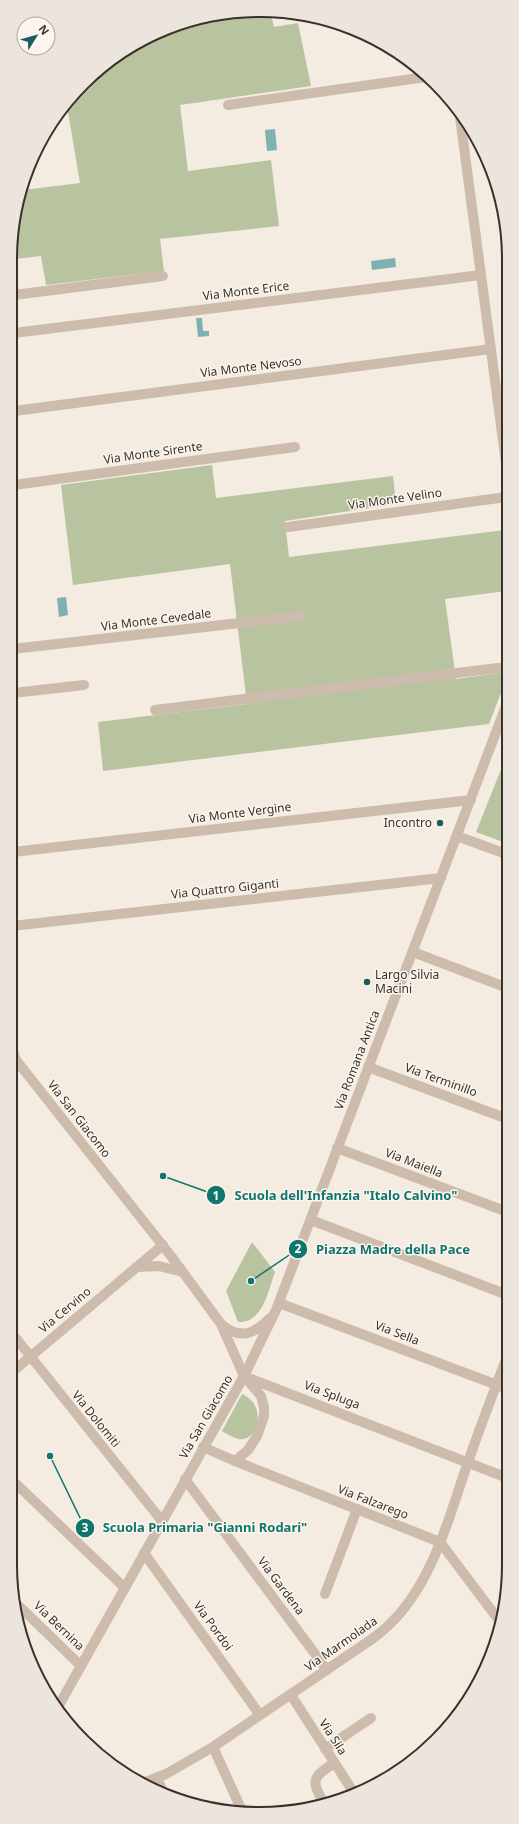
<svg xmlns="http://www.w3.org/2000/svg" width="519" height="1824" font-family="'Noto Sans',sans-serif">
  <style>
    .green { fill: #b8c4a0 }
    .water { fill: #7fb0b2 }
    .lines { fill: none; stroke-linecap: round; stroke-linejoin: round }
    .minor { stroke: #cdbbac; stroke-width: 10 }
    .poi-dot { fill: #1f5a5e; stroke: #fbf5ee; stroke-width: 1.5 }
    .labels { text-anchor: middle; stroke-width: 3; stroke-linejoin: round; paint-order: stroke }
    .street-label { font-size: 12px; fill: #3b302b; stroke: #fbf5ee }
    .poi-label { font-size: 12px; fill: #3b302b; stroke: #fbf5ee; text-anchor: end }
    .rim { fill: none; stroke: #3b302b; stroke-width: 2 }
    .leader { fill: none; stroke: #0f766e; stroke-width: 1.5 }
    .callout-dot { fill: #0f766e; stroke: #fbf5ee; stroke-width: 1.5 }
    .mark-label { font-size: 12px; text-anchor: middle; font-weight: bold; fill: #fff }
    .callout-label { font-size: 13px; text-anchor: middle; font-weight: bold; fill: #0f766e; stroke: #fbf5ee; stroke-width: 3; stroke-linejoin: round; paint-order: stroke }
  </style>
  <rect width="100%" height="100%" fill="#f4ebe1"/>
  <g class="green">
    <path d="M 211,15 L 271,15 L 274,27 L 298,23 L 311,86 L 180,105 L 188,171 L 271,160 L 279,226 L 160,239 L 164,271 L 46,285 L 41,256 L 15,259 L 15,211 L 23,190 L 80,183 L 67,106 L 121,52 Z"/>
    <path d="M 212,465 L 216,498 L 393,476 L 396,504 L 285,521 L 289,557 L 505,530 L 506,591 L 445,599 L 456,679 L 506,672 L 506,680 L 489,724 L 103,771 L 98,722 L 247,704 L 230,564 L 73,585 L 61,485 Z"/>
    <path d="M 506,757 L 506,843 L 476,832 Z"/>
    <path d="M 252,1242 L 275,1272 C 268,1291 263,1323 238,1322 L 226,1291 Z"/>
    <path d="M 242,1394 C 268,1405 258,1442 239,1439 C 233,1438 227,1434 222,1431 Z"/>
  </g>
  <g class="water">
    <path d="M 275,129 L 277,150 L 267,151 L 265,130 Z"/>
    <path d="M 395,258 L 396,267 L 372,270 L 371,261 Z"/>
    <path d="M 196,318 L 202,318 L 203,331 L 209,331 L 209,336 L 198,337 Z"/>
    <path d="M 66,597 L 68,615 L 59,617 L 57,598 Z"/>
  </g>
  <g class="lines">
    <g class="minor">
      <path d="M 228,105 L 426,77"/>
      <path d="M 460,117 L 506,463"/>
      <path d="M 14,295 L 163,276"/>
      <path d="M 14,333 L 481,275"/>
      <path d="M 14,411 L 491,349"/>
      <path d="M 14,485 L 295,447"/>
      <path d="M 288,527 L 506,497"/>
      <path d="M 13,649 L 301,616"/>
      <path d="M 13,693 L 84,685"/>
      <path d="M 155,710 L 506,667"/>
      <path d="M 457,836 L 506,854"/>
      <path d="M 13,852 L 471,800"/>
      <path d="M 12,926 L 441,878"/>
      <path d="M 413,952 L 505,987"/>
      <path d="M 12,1048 L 16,1060 L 171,1256 L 221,1324 L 244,1376 L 261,1396 L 264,1407 L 264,1416 L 257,1436 L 248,1450 L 235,1461"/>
      <path d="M 368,1067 L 505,1118"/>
      <path d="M 337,1148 L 505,1211"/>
      <path d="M 311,1220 L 505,1294"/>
      <path d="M 136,1267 L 159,1266 L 183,1272"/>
      <path d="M 279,1303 L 505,1388"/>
      <path d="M 222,1325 C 241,1340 254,1334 270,1318"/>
      <path d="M 11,1332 L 162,1521"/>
      <path d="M 11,1373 L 163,1245"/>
      <path d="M 246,1377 L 505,1477"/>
      <path d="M 203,1447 L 235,1461 L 440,1542 L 501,1623"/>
      <path d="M 10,1478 L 125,1588"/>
      <path d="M 185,1479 L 327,1670"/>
      <path d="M 144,1553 L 260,1715"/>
      <path d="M 325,1594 L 357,1509"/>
      <path d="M 18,1605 L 81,1666"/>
      <path d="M 291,1695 L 354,1793"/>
      <path d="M 58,1707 L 244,1376 L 276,1310 L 506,706"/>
      <path d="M 213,1747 L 243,1813"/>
      <path d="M 325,1749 L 371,1718"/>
      <path d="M 157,1778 L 163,1792"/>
      <path d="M 143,1783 L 166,1774 L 213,1747 L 372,1639 C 428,1600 446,1526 467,1465 C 479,1430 492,1396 505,1362"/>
      <path d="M 324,1803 C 310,1780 313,1777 334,1763"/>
    </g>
  </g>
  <g class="poi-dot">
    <circle cx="440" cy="823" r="4"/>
    <circle cx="367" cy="982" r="4"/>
  </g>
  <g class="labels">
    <g class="street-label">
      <text transform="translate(246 291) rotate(-7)" y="4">Via Monte Erice</text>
      <text transform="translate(251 367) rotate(-7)" y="4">Via Monte Nevoso</text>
      <text transform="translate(153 453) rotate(-8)" y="4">Via Monte Sirente</text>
      <text transform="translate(395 499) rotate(-8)" y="4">Via Monte Velino</text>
      <text transform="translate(156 620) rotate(-7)" y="4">Via Monte Cevedale</text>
      <text transform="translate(240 813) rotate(-7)" y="4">Via Monte Vergine</text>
      <text transform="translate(225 889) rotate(-6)" y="4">Via Quattro Giganti</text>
      <text transform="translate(357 1060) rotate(-69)" y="4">Via Romana Antica</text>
      <text transform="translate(441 1080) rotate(20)" y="4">Via Terminillo</text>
      <text transform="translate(79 1119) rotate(52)" y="4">Via San Giacomo</text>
      <text transform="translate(414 1163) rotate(21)" y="4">Via Maiella</text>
      <text transform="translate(65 1310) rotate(-40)" y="4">Via Cervino</text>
      <text transform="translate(397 1333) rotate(21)" y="4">Via Sella</text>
      <text transform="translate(332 1395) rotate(21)" y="4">Via Spluga</text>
      <text transform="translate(206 1417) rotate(-60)" y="4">Via San Giacomo</text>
      <text transform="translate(96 1419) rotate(51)" y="4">Via Dolomiti</text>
      <text transform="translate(373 1502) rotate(21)" y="4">Via Falzarego</text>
      <text transform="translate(281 1586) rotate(53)" y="4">Via Gardena</text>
      <text transform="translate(59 1626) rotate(44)" y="4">Via Bernina</text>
      <text transform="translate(213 1626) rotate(54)" y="4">Via Pordoi</text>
      <text transform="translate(341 1644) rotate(-35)" y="4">Via Marmolada</text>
      <text transform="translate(333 1737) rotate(57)" y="4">Via Sila</text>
    </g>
    <g class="poi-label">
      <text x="432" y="827">Incontro</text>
      <text x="375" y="979" text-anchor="start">Largo Silvia<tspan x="375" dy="14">Macini</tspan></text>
    </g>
  </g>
  <path d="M0 0H519V1824H0ZM259 17H260A242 242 0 0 1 502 259V1565A242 242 0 0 1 260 1807H259A242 242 0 0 1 17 1565V259A242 242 0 0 1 259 17Z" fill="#ece5de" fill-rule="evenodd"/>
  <path class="rim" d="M259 17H260A242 242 0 0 1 502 259V1565A242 242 0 0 1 260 1807H259A242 242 0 0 1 17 1565V259A242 242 0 0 1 259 17Z"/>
  <path class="leader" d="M163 1176L216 1195M251 1281L298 1249M50 1456L85 1528"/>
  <g class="callout-dot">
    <circle cx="163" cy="1176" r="4"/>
    <circle cx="251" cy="1281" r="4"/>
    <circle cx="50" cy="1456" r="4"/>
    <circle cx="216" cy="1195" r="10"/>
    <circle cx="298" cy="1249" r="10"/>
    <circle cx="85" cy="1528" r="10"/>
  </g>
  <g class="mark-label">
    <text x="216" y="1200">1</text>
    <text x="298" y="1253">2</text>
    <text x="85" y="1532">3</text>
  </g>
  <g class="callout-label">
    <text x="346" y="1200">Scuola dell'Infanzia "Italo Calvino"</text>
    <text x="393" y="1254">Piazza Madre della Pace</text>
    <text x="205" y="1532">Scuola Primaria "Gianni Rodari"</text>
  </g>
  <g transform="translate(36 36) rotate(53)"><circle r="19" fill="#fbf5ee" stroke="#aea6a0"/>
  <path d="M0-3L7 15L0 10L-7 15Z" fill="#1f5a5e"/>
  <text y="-6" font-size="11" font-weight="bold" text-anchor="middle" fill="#3b302b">N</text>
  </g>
</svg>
